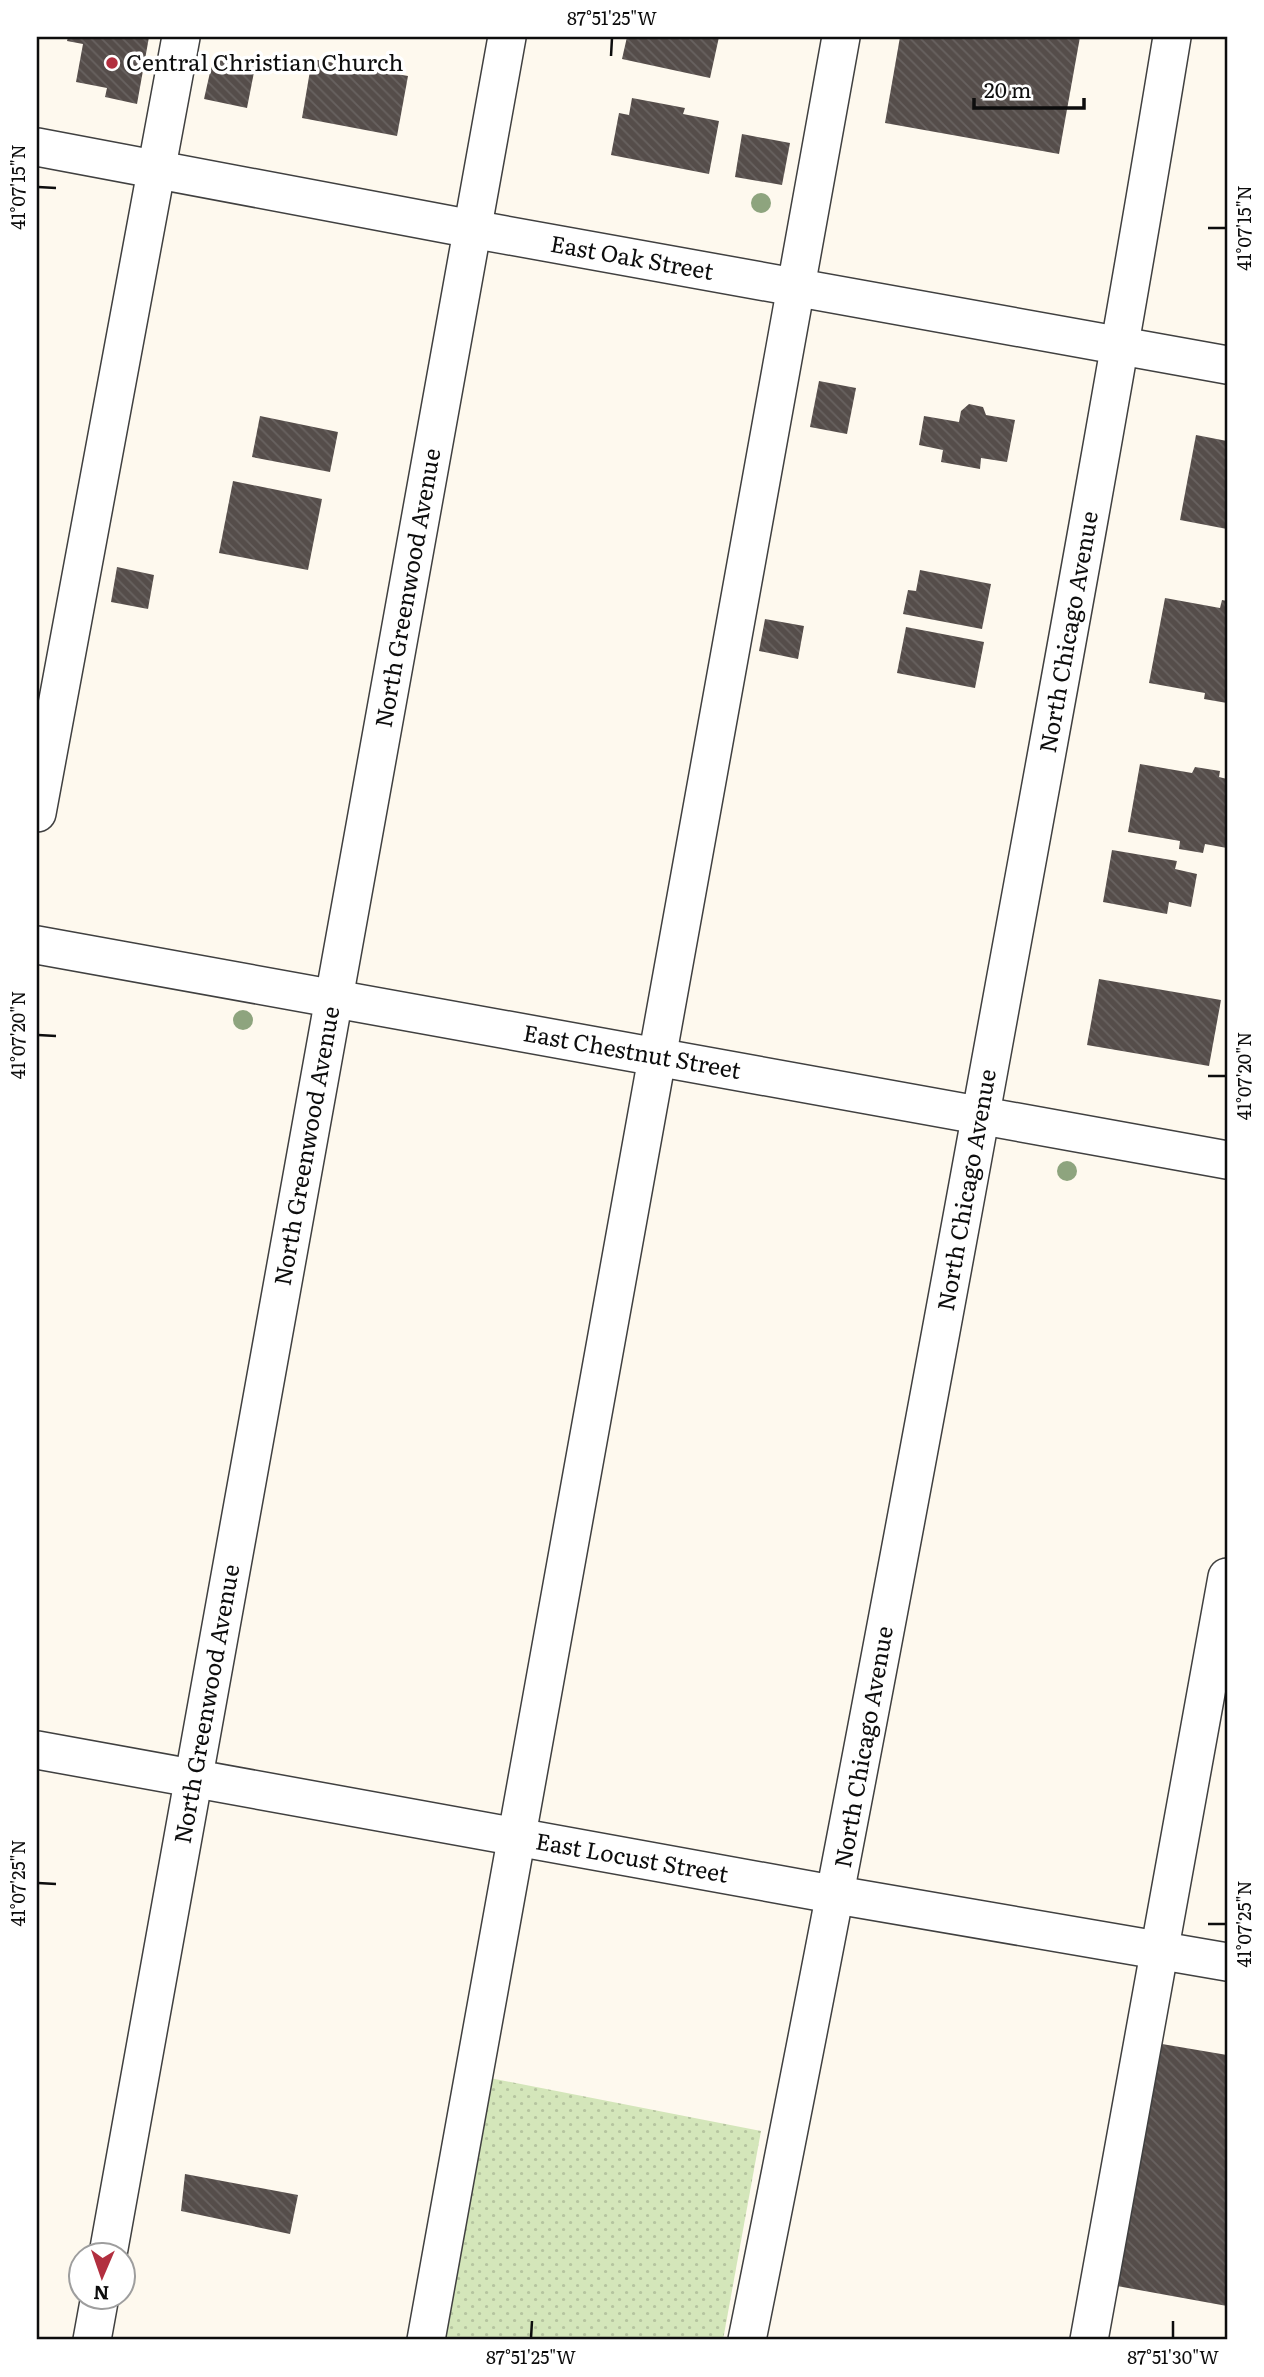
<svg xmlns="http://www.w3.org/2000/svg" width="1264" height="2377" font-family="Literata,serif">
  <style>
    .grass { fill: url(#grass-dots) }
    .building { fill: url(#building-back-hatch) }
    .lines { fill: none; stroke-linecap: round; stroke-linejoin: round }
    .minor-casing { stroke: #404040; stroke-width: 40 }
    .minor { stroke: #fff; stroke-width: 37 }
    .tree { fill: #8ea47e }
    .ticks { fill: none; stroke: #0d0d0d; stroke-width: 2.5 }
    .poi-dot { fill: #b22f3f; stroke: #fff; stroke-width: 2.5 }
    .labels { text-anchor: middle; stroke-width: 7; stroke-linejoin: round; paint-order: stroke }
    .poi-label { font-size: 23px; fill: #0d0d0d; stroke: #fff; text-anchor: start }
    .street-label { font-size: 23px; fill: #0d0d0d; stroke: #fff }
    .neatline { fill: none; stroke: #0d0d0d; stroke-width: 2.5 }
    .ticks-label { font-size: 18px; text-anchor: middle; fill: #0d0d0d }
  </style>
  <defs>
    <pattern id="grass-dots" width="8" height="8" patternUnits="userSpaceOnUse" patternTransform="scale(1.75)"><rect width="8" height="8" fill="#d4e6ba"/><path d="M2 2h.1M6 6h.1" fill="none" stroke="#b5c49f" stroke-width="1.8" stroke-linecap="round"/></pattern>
    <pattern id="building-back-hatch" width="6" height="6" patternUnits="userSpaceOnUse" patternTransform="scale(1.75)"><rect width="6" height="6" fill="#554d4a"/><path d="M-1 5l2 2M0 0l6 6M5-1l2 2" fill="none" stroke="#686260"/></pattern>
  </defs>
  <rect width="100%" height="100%" fill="#fef9ee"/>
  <path class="grass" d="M 485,2077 L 761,2131 L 723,2340 L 438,2340 Z"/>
  <g class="building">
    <path d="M 68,37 L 149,37 L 137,104 L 105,97 L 107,88 L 76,82 L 83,44 L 67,41 Z"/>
    <path d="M 627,37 L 719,37 L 710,78 L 622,59 Z"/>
    <path d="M 900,37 L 1080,37 L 1059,154 L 885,123 Z"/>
    <path d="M 213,59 L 255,67 L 247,108 L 204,99 Z"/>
    <path d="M 312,59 L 408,76 L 397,136 L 302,118 Z"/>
    <path d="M 632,98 L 685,108 L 683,114 L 719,121 L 709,174 L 611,155 L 619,113 L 629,115 Z"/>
    <path d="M 742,134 L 790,143 L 782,185 L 735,177 Z"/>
    <path d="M 819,381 L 856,388 L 847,434 L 810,427 Z"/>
    <path d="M 969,404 L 983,407 L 986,415 L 1015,420 L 1007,462 L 981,458 L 980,469 L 941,462 L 943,450 L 919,445 L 924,416 L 959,422 L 961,411 Z"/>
    <path d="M 260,416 L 338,432 L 330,472 L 252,457 Z"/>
    <path d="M 1196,435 L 1227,441 L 1227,529 L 1180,520 Z"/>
    <path d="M 233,481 L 322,499 L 308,570 L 219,553 Z"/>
    <path d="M 117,567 L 154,575 L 148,609 L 111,602 Z"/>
    <path d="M 920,570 L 991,584 L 982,629 L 903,614 L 908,590 L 916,591 Z"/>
    <path d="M 1165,598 L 1220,608 L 1222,600 L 1227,601 L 1227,703 L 1204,699 L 1205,693 L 1149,683 Z"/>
    <path d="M 765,619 L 804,626 L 798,659 L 759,651 Z"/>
    <path d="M 906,627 L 984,642 L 975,688 L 897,673 Z"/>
    <path d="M 1140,764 L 1192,773 L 1195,767 L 1220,771 L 1219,777 L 1227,779 L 1227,848 L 1205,844 L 1203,853 L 1179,849 L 1180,841 L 1128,832 Z"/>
    <path d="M 1112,850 L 1177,861 L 1175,869 L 1197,874 L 1191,907 L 1169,902 L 1167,914 L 1103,902 Z"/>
    <path d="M 1099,979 L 1221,1000 L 1209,1066 L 1087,1045 Z"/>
    <path d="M 1162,2044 L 1227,2055 L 1227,2306 L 1117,2286 Z"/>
    <path d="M 185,2174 L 298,2195 L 290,2234 L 181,2211 Z"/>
  </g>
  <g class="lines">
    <defs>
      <g id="minor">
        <path d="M 37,147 L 472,229 L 1227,365"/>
        <path d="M 37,813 L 181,37"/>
        <path d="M 37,945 L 1227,1160"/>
        <path d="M 37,1750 L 837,1895 L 1227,1962"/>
        <path d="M 108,2254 L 507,37"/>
        <path d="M 92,2340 L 100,2296"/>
        <path d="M 426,2340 L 841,37"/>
        <path d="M 747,2340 C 838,1890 922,1439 1004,987 C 1062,671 1120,354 1172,37"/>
        <path d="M 1089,2340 L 1227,1577"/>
      </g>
    </defs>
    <use href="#minor" class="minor-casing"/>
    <use href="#minor" class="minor"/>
  </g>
  <g class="tree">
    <circle cx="761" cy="203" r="10"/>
    <circle cx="243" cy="1020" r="10"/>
    <circle cx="1067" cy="1171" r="10"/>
  </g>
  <path class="ticks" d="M 611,56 L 612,38M 38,187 L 56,188M 1208,228 L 1226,228M 38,1035 L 56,1036M 1208,1076 L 1226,1076M 38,1883 L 56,1884M 1208,1924 L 1226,1924M 531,2338 L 532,2321M 1173,2338 L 1173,2321"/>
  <circle class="poi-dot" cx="112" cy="63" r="7"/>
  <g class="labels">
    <g class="poi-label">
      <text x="126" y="71">Central Christian Church</text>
    </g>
    <g class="street-label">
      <text transform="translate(632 258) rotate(10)" y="8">East Oak Street</text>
      <text transform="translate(408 588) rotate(-80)" y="8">North Greenwood Avenue</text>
      <text transform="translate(1069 632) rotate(-80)" y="8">North Chicago Avenue</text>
      <text transform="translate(632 1052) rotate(10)" y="8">East Chestnut Street</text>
      <text transform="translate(307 1146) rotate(-80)" y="8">North Greenwood Avenue</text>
      <text transform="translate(967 1190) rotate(-80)" y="8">North Chicago Avenue</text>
      <text transform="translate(207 1704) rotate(-80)" y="8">North Greenwood Avenue</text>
      <text transform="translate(864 1747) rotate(-80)" y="8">North Chicago Avenue</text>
      <text transform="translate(632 1858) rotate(10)" y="8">East Locust Street</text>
    </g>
  </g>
  <rect width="1264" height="2377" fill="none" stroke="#ffffff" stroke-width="77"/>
  <g transform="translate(102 2276) rotate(182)"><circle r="33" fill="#ffffff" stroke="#9e9e9e" stroke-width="2"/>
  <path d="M0-5L12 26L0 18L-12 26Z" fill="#b22f3f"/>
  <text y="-10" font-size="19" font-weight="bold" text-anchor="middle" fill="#0d0d0d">N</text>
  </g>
  <path d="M974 98v10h110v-10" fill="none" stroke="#0d0d0d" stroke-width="3.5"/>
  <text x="984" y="98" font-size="21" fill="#0d0d0d" stroke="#ffffff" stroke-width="5" paint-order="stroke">20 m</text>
  <rect x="38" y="38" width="1188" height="2300" class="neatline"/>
  <g class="ticks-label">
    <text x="612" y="25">87°51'25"W</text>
    <text transform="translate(19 187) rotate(-90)" y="6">41°07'15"N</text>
    <text transform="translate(1245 228) rotate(-90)" y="6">41°07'15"N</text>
    <text transform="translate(19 1035) rotate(-90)" y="6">41°07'20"N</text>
    <text transform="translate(1245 1076) rotate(-90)" y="6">41°07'20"N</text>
    <text transform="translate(19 1883) rotate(-90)" y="6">41°07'25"N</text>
    <text transform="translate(1245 1924) rotate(-90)" y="6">41°07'25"N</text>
    <text x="531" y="2364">87°51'25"W</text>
    <text x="1173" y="2364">87°51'30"W</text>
  </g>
</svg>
